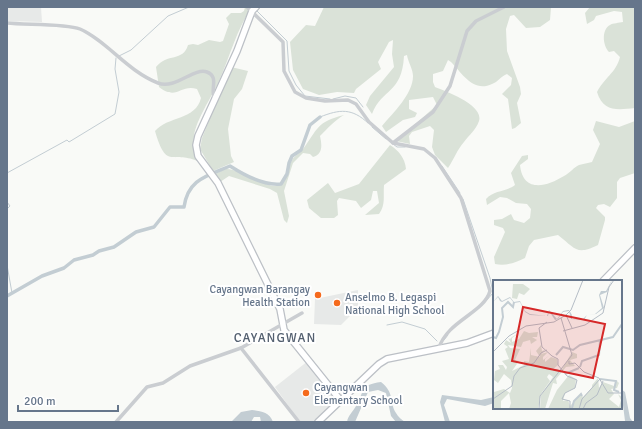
<svg xmlns="http://www.w3.org/2000/svg" width="642" height="429" font-family="Signika,sans-serif">
  <style>
    .built { fill: #e7e9e8 }
    .green { fill: #dae2d8 }
    .water { fill: #c3cdd3 }
    .lines { fill: none; stroke-linecap: round; stroke-linejoin: round }
    .stream { stroke: #c3cdd3; stroke-width: 1 }
    .canal { stroke: #c3cdd3; stroke-width: 3.5 }
    .secondary-casing { stroke: #bcc0c6; stroke-width: 8 }
    .street { stroke: #cacdd1; stroke-width: 3.5 }
    .secondary { stroke: #fff; stroke-width: 5.5 }
    .poi-dot { fill: #f56a1c; stroke: #fff; stroke-width: 1.5 }
    .labels { text-anchor: middle; stroke-width: 4; stroke-linejoin: round; paint-order: stroke }
    .poi-label { font-size: 11px; fill: #66768b; stroke: #fff; text-anchor: start }
    .quarter-label { font-size: 13px; letter-spacing: 1px; fill: #546070; stroke: #fff }
    .inset-river { fill: none; stroke: #c3cdd3; stroke-width: 2 }
    .inset-road { fill: none; stroke: #b5bdc6; stroke-width: 1 }
    .view { fill: #d62828; fill-opacity: 0.15; stroke: #d62828; stroke-width: 2 }
    .inset-edge { fill: none; stroke: #66768b; stroke-width: 2 }
  </style>
  <rect width="100%" height="100%" fill="#f9faf7"/>
  <g class="built">
    <path d="M 7,7 L 41,7 L 42,22 L 7,21 Z"/>
    <path d="M 358,290 L 358,308 L 341,325 L 314,324 L 315,299 Z"/>
    <path d="M 308,361 L 338,400 L 313,422 L 300,422 L 275,387 Z"/>
  </g>
  <g class="green">
    <path d="M 245,7 L 252,7 C 236,30 230,57 218,83 C 211,98 196,120 194,136 C 193,145 197,154 200,162 C 172,149 167,172 155,131 C 168,116 196,120 201,98 L 197,89 C 180,84 177,101 159,87 L 156,67 C 167,53 183,62 188,45 L 193,44 L 198,45 L 209,40 L 220,42 L 223,41 L 229,24 L 226,18 L 231,13 L 241,13 L 244,11 Z"/>
    <path d="M 324,7 L 551,7 L 550,20 L 540,27 L 526,28 L 514,15 L 510,16 L 506,29 L 507,51 L 520,87 L 521,94 L 517,103 L 521,123 L 515,128 L 512,129 L 508,99 L 502,94 L 511,85 L 512,78 L 507,74 C 501,76 498,82 492,84 C 473,93 462,73 451,62 L 448,60 L 443,71 L 433,74 L 433,82 L 435,87 C 447,92 484,105 479,121 C 476,130 469,135 464,142 C 457,150 454,159 448,168 L 435,155 L 432,147 L 434,130 L 430,126 L 412,132 L 409,136 L 410,144 L 396,141 L 437,105 L 433,97 L 409,100 L 409,109 L 417,113 L 415,117 L 403,120 L 386,132 L 382,126 C 393,113 413,94 413,76 C 413,69 408,62 407,55 L 404,56 C 402,94 382,88 372,114 L 366,105 L 370,96 L 394,67 L 392,54 L 393,40 L 389,42 L 378,62 L 381,69 L 356,89 L 354,93 L 337,92 L 319,95 L 303,89 L 293,70 L 290,42 L 306,25 L 315,26 Z"/>
    <path d="M 590,7 L 635,7 L 635,108 C 617,110 603,112 597,92 C 604,78 616,73 620,57 L 614,51 L 609,52 C 603,46 601,30 610,25 C 613,23 619,23 623,22 L 622,12 L 614,11 L 596,16 L 594,20 L 587,24 L 585,13 Z"/>
    <path d="M 231,67 L 248,71 L 242,89 L 234,99 L 228,129 L 231,156 L 234,162 L 213,171 L 200,149 L 202,138 Z"/>
    <path d="M 344,115 C 335,120 327,129 320,136 C 322,145 323,154 313,157 L 310,154 L 303,153 L 293,163 L 284,191 L 289,216 L 287,223 L 284,220 L 277,193 L 270,189 L 229,176 L 220,182 L 214,174 C 218,173 222,170 226,169 C 238,168 261,187 278,186 C 289,181 286,169 292,160 C 294,156 300,153 303,149 C 318,129 316,122 344,115 Z"/>
    <path d="M 596,121 L 619,127 L 635,121 L 635,173 L 620,178 L 617,182 L 617,198 L 610,207 L 604,204 L 598,205 L 596,208 L 605,217 L 605,220 L 598,245 C 576,256 575,248 558,235 L 534,240 L 529,246 L 525,258 C 515,263 506,266 495,264 L 494,257 L 505,232 L 503,228 L 494,225 L 494,220 L 502,219 L 511,214 L 514,220 L 524,223 L 530,218 L 531,209 L 527,204 L 516,203 L 507,198 L 500,197 L 487,205 L 486,199 C 494,190 506,192 515,185 L 511,173 L 522,156 L 528,155 L 528,159 L 520,165 C 523,193 546,187 564,176 C 570,173 574,167 579,165 C 583,164 588,163 592,162 L 600,144 L 593,130 Z"/>
    <path d="M 390,145 C 399,151 405,158 406,169 L 384,185 C 383,197 386,204 379,214 L 365,215 L 379,203 L 377,191 L 373,191 L 371,200 L 361,208 L 356,201 L 339,198 L 337,201 L 338,215 L 334,218 L 321,218 L 309,208 L 307,200 L 328,183 L 335,193 L 359,184 Z"/>
  </g>
  <g class="water">
    <path d="M 381,382 C 395,393 389,402 396,413 C 398,417 402,420 405,422 L 396,422 L 391,416 L 386,393 L 378,390 L 368,392 L 355,422 L 347,422 C 348,415 353,412 356,406 C 365,390 360,385 381,382 Z"/>
    <path d="M 621,389 L 625,392 L 630,418 L 633,422 L 625,421 Z"/>
    <path d="M 442,395 L 481,400 L 494,397 L 494,403 L 485,406 L 447,399 L 444,405 L 450,422 L 445,422 L 440,402 Z"/>
    <path d="M 252,410 C 260,411 270,412 273,422 L 261,422 L 260,417 L 254,417 L 251,422 L 231,422 L 241,412 Z"/>
  </g>
  <g class="lines">
    <g class="stream">
      <path d="M 256,10 L 287,41 L 289,71 L 296,85 L 305,96 L 330,99"/>
      <path d="M 119,56 L 131,50 L 168,16 L 189,7"/>
      <path d="M 333,99 L 345,96 L 356,98 L 363,107"/>
      <path d="M 320,117 C 340,109 352,108 368,123"/>
      <path d="M 372,127 L 386,139"/>
      <path d="M 393,144 L 397,147 L 405,147"/>
      <path d="M 442,166 L 460,193"/>
      <path d="M 7,173 L 67,140 L 69,142 L 115,114 L 119,92 L 115,69 L 116,58"/>
      <path d="M 463,199 L 490,278 L 493,293 L 486,301"/>
      <path d="M 7,202 L 10,206 L 7,209"/>
      <path d="M 7,265 L 12,293"/>
      <path d="M 387,325 L 402,322 L 425,329 L 437,341"/>
      <path d="M 444,340 L 448,335"/>
    </g>
    <path class="canal" d="M 7,296 L 42,276 L 64,268 L 74,260 L 93,255 L 99,251 L 114,247 L 136,232 L 154,227 L 170,207 L 184,207 C 188,179 207,176 230,166 C 244,175 264,186 281,184 L 287,174 L 289,163 L 292,156 L 301,150 L 310,125 L 320,117"/>
    <defs>
      <g id="secondary">
        <path d="M 256,7 L 252,11 L 237,51 L 198,136 L 196,145 L 198,156 L 218,183 L 280,309 L 284,330 L 341,401"/>
        <path d="M 603,281 L 635,248"/>
        <path d="M 318,422 L 379,364 L 387,359 L 467,343 L 494,333"/>
      </g>
    </defs>
    <use href="#secondary" class="secondary-casing"/>
    <g class="street">
      <path d="M 247,7 L 283,42 L 284,71 L 295,92 L 306,98 L 325,101 L 348,100 L 356,104 L 369,122 L 393,143 L 424,149 L 435,158 L 461,198 L 490,291 C 484,313 447,321 439,348"/>
      <path d="M 7,23 C 25,25 65,23 80,29 C 107,41 127,71 158,83 C 175,90 194,67 207,72 C 220,77 209,91 215,99"/>
      <path d="M 393,143 L 433,112 L 450,86 L 467,31 L 476,21 L 504,7"/>
      <path d="M 241,348 L 299,422"/>
      <path d="M 116,422 L 147,387 L 163,383 L 190,366 L 241,348 L 302,313"/>
    </g>
    <use href="#secondary" class="secondary"/>
  </g>
  <g class="poi-dot">
    <circle cx="318" cy="295" r="4"/>
    <circle cx="337" cy="303" r="4"/>
    <circle cx="306" cy="393" r="4"/>
  </g>
  <g class="labels">
    <g class="poi-label">
      <text x="310" y="293" text-anchor="end">Cayangwan Barangay<tspan x="310" dy="13">Health Station</tspan></text>
      <text x="345" y="301">Anselmo B. Legaspi<tspan x="345" dy="13">National High School</tspan></text>
      <text x="314" y="391">Cayangwan<tspan x="314" dy="13">Elementary School</tspan></text>
    </g>
    <g class="quarter-label">
      <text x="275" y="342">CAYANGWAN</text>
    </g>
  </g>
  <g transform="translate(493 280)">
    <rect width="129" height="129" fill="#f9faf7"/>
    <path d="M 20,4 L 30,4 L 37,9 L 31,15 L 26,13 L 24,19 L 19,18 ZM 31,51 L 36,53 L 45,52 L 44,57 L 39,57 L 44,60 L 38,64 L 37,60 L 30,62 L 28,67 L 15,65 L 17,68 L 27,69 L 22,80 L 26,81 L 19,91 L 31,85 L 31,81 L 36,82 L 38,68 L 38,75 L 47,77 L 43,71 L 48,65 L 49,71 L 52,70 L 48,74 L 55,72 L 50,77 L 50,80 L 57,75 L 52,79 L 52,82 L 58,77 L 64,79 L 65,85 L 58,91 L 63,89 L 68,91 L 79,72 L 84,74 L 84,78 L 77,80 L 82,86 L 73,87 L 63,99 L 64,104 L 60,103 L 52,129 L 47,129 L 48,115 L 60,97 L 56,94 L 54,97 L 57,101 L 48,114 L 45,129 L 16,129 L 18,123 L 16,113 L 8,121 L 8,129 L 0,129 L 1,112 L 11,109 L 17,113 L 19,108 L 18,100 L 11,94 L 5,103 L 1,100 L 2,91 L 7,89 L 5,85 L 10,85 L 13,90 L 14,87 L 9,81 L 16,79 L 12,69 L 15,67 L 11,64 L 13,60 L 18,63 L 15,58 L 17,59 L 19,57 L 26,53 L 19,58 L 19,62 L 26,59 ZM 76,95 L 83,99 L 82,108 L 72,113 L 70,121 L 75,120 L 77,126 L 88,114 L 90,117 L 99,108 L 99,105 L 105,98 L 106,108 L 110,102 L 121,106 L 124,101 L 126,103 L 124,108 L 118,109 L 121,114 L 116,119 L 126,127 L 128,120 L 125,114 L 126,115 L 129,117 L 129,129 L 55,129 L 64,110 Z" fill="#dae2d8"/>
    <path d="M 119,0 L 114,12 L 107,15 L 111,28 L 103,34 L 94,35 L 91,40 L 78,39 L 76,31 L 70,32 L 65,39 L 62,40 L 56,31 L 55,36 L 37,35 L 32,32 L 27,22 L 21,23 L 17,18 L 9,22 L 7,21 L 5,17 L 0,22 L 5,16 L 9,21 L 17,17 L 21,22 L 27,21 L 32,31 L 37,34 L 54,36 L 56,30 L 64,39 L 70,31 L 75,30 L 76,30 L 79,35 L 79,39 L 90,39 L 94,35 L 102,34 L 109,28 L 106,15 L 108,11 L 113,11 Z" fill="#c3cdd3"/>
    <path class="inset-river" d="M 0,57 L 3,58 L 6,52 L 10,37 L 9,28 L 15,22 L 20,27 L 21,22M 63,75 L 70,67 L 80,70 L 87,65 L 120,57 L 129,44M 87,87 L 89,81 L 106,75 L 107,61M 72,94 L 86,88M 107,99 L 123,101 L 121,110 L 126,112M 79,128 L 81,121 L 88,114 L 89,116"/>
    <path class="inset-road" d="M 73,35 L 79,48M 54,42 L 46,48 L 49,67 L 59,76 L 65,79 L 65,85 L 74,96 L 84,100 L 82,108 L 72,113 L 69,119 L 77,121 L 77,129M 70,51 L 92,45 L 110,33 L 116,7 L 121,0M 0,72 L 16,56 L 33,46 L 61,42 L 73,35 L 78,30 L 90,0M 76,81 L 76,84 L 82,83 L 91,92 L 106,98 L 115,113 L 129,113M 0,119 L 19,106 L 21,96 L 27,88 L 41,83 L 48,73 L 54,70M 46,129 L 47,116 L 79,75 L 68,38M 86,129 L 89,119 L 107,99M 90,129 L 93,123 L 104,115 L 110,101"/>
    <path class="view" d="M 30,27 L 112,44 L 100,98 L 19,81 Z"/>
    <rect width="129" height="129" class="inset-edge"/>
  </g>
  <rect width="642" height="429" fill="none" stroke="#66768b" stroke-width="16"/>
  <path d="M18 405v6h100v-6" fill="none" stroke="#66768b" stroke-width="2"/>
  <text x="24" y="405" font-size="12" fill="#66768b" stroke="#ffffff" stroke-width="3" paint-order="stroke">200 m</text>
</svg>
